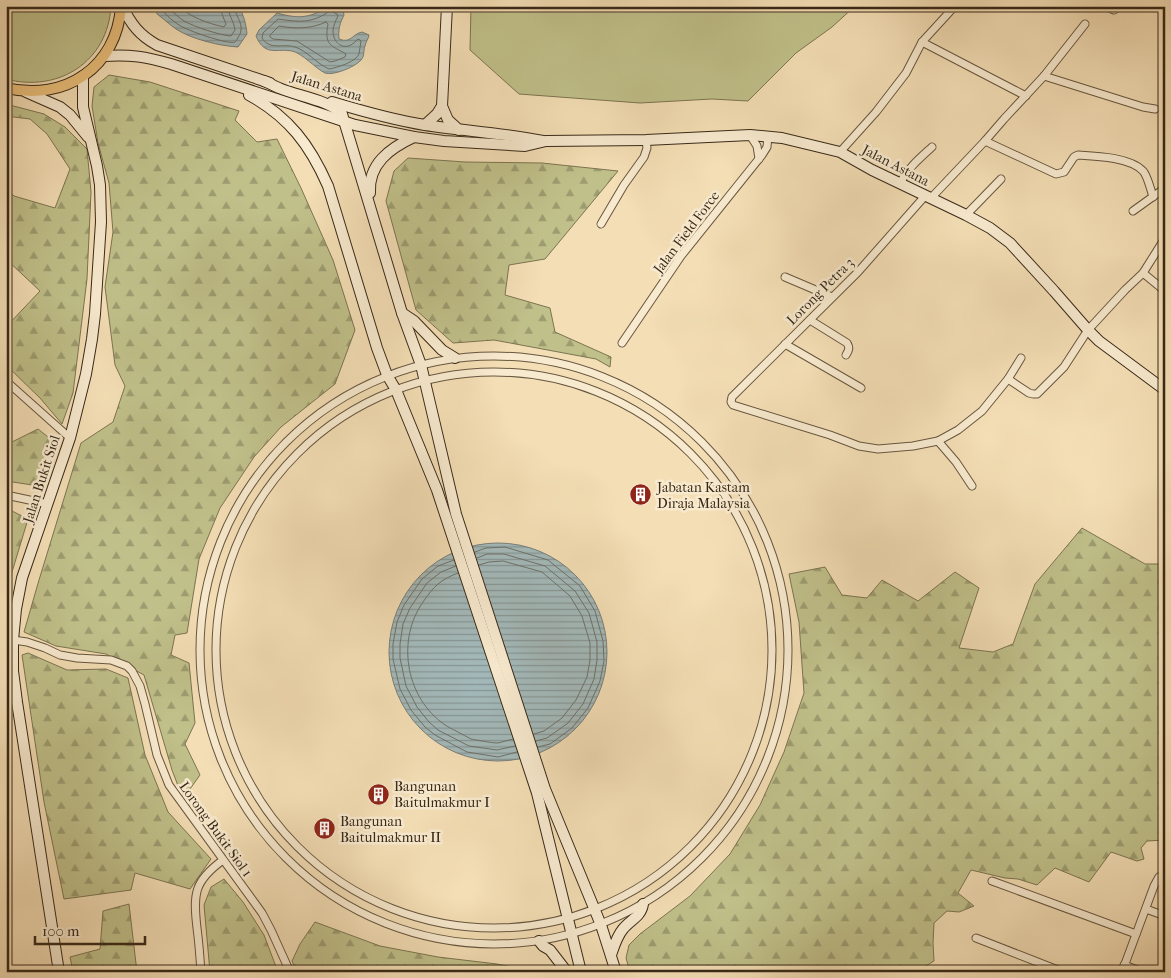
<svg xmlns="http://www.w3.org/2000/svg" width="1171" height="978" font-family="'IM FELL French Canon',serif">
  <style>
    .grass { fill: #c0c08a; stroke: #7c7451 }
    .forest { fill: url(#forest-firs); stroke: #7c7451 }
    .water { fill: url(#water-rules); stroke: #787f79 }
    .lines { fill: none; stroke-linecap: round; stroke-linejoin: round }
    .shore { stroke: #6e7169; stroke-width: 1 }
    .street-casing { stroke: #67563f; stroke-width: 9 }
    .secondary-casing { stroke: #382918; stroke-width: 12 }
    .primary-casing { stroke: #382918; stroke-width: 12 }
    .street { stroke: #f8eacf; stroke-width: 7 }
    .secondary { stroke: #f8eacf; stroke-width: 10 }
    .primary { stroke: #eabf7a; stroke-width: 10 }
    .labels { text-anchor: middle; stroke-width: 5; stroke-linejoin: round; paint-order: stroke }
    .street-label { font-size: 14px; fill: #382918; stroke: #f8eacf }
    .poi-label { font-size: 14px; fill: #382918; stroke: #f8eacf; text-anchor: start }
  </style>
  <defs>
    <pattern id="forest-firs" width="22" height="20" patternUnits="userSpaceOnUse" patternTransform="scale(1.25)"><rect width="22" height="20" fill="#c0c08a"/><path d="M5 1l3.5 6h-7zM16 11l3.5 6h-7z" fill="#9d9c70"/></pattern>
    <pattern id="water-rules" width="6" height="5" patternUnits="userSpaceOnUse" patternTransform="scale(1.25)"><rect width="6" height="5" fill="#a3b9ba"/><path d="M0 2.5h6" fill="none" stroke="#869696"/></pattern>
  </defs>
  <rect width="100%" height="100%" fill="#f4deb5"/>
  <filter id="stains"><feTurbulence type="fractalNoise" baseFrequency=".004" numOctaves="4"/><feColorMatrix values="0 0 0 0 .2 0 0 0 0 .09 0 0 0 0 .02 0 0 0 .5 -.17"/></filter>
  <radialGradient id="worn" r=".72"><stop offset=".6" stop-color="#630" stop-opacity="0"/><stop offset="1" stop-color="#630" stop-opacity=".3"/></radialGradient>
  <g class="grass">
    <path d="M 6,6 L 111,6 C 108,62 58,93 6,79 Z"/>
    <path d="M 471,6 L 855,6 L 832,27 L 796,53 L 748,101 L 712,99 L 640,103 L 519,94 L 470,50 Z"/>
  </g>
  <g class="forest">
    <path d="M 109,75 L 150,82 L 239,111 L 235,120 L 257,142 L 277,139 L 301,188 L 333,260 L 355,330 L 335,384 L 281,427 L 254,457 L 220,508 L 199,559 L 187,633 L 175,635 L 171,655 L 189,663 L 195,723 L 185,744 L 200,775 L 190,789 L 180,791 L 172,770 L 144,675 L 106,654 L 56,646 L 24,632 L 39,580 L 81,443 L 113,422 L 125,386 L 115,365 L 105,287 L 113,232 L 109,183 L 98,143 L 92,106 L 94,87 Z"/>
    <path d="M 6,104 L 44,114 L 65,127 L 87,149 L 91,192 L 87,279 L 73,393 L 62,424 L 40,398 L 6,365 L 6,327 L 40,291 L 6,259 L 6,188 L 14,196 L 55,208 L 70,169 L 47,134 L 30,119 L 6,116 Z"/>
    <path d="M 408,158 L 465,162 L 542,163 L 618,171 L 545,259 L 509,265 L 505,295 L 550,308 L 555,332 L 611,357 L 610,367 L 596,359 L 494,340 L 453,343 L 416,310 L 386,201 L 394,171 Z"/>
    <path d="M 38,429 L 53,441 L 39,486 L 6,481 L 6,445 Z"/>
    <path d="M 6,508 L 28,519 L 12,572 L 6,602 Z"/>
    <path d="M 1082,528 L 1145,564 L 1165,564 L 1165,840 L 1147,841 L 1141,848 L 1144,859 L 1137,861 L 1111,852 L 1089,882 L 1055,868 L 1037,885 L 1018,879 L 1005,878 L 971,870 L 958,893 L 974,906 L 959,912 L 947,911 L 934,923 L 933,943 L 934,961 L 921,969 L 920,972 L 630,972 L 626,958 L 629,945 L 640,934 L 690,896 L 730,854 L 760,805 L 784,752 L 804,693 L 799,622 L 789,574 L 825,567 L 842,595 L 867,598 L 882,580 L 918,601 L 955,572 L 979,588 L 959,648 L 993,652 L 1013,644 L 1035,584 Z"/>
    <path d="M 28,653 L 67,670 L 106,669 L 128,678 L 145,755 L 168,812 L 211,859 L 190,889 L 135,873 L 131,890 L 64,899 L 44,802 L 22,655 Z"/>
    <path d="M 224,879 L 243,902 L 264,935 L 278,972 L 210,972 L 204,905 L 211,887 Z"/>
    <path d="M 129,904 L 137,972 L 73,972 L 70,957 L 100,949 L 103,911 Z"/>
    <path d="M 315,922 L 380,946 L 438,957 L 497,964 L 522,969 L 521,972 L 297,972 L 292,961 L 300,944 Z"/>
  </g>
  <g class="water">
    <path d="M 156,6 L 238,6 C 244,15 246,24 247,34 L 238,47 C 220,46 191,39 176,29 C 170,25 164,19 157,14 Z"/>
    <path d="M 327,8 L 343,10 L 344,15 C 340,23 338,29 339,39 C 351,44 352,34 362,32 L 369,35 C 368,40 366,41 365,46 C 363,51 365,56 361,60 C 355,67 333,76 325,73 C 315,68 302,53 292,51 C 276,48 265,57 256,36 L 259,30 L 277,13 C 299,19 308,18 327,8 Z"/>
    <circle cx="498" cy="652" r="109"/>
  </g>
  <g class="lines">
    <g class="shore">
      <path d="M 161,6 C 162,13 173,21 179,25 C 186,30 228,45 235,42 C 236,41 237,40 237,39 C 247,26 236,19 234,6"/>
      <path d="M 167,6 L 168,9 C 174,12 179,18 184,21 C 195,27 219,35 231,36 L 235,30 C 234,21 228,15 228,6"/>
      <path d="M 178,6 C 192,18 207,23 224,27 L 226,24 L 222,14 L 221,6"/>
      <path d="M 330,11 L 337,14 L 338,16 C 336,20 333,26 333,31 C 333,41 341,50 351,45 C 354,43 356,41 358,39 L 360,40 L 361,41 C 360,45 360,50 359,54 C 356,62 336,68 329,69 C 317,64 306,50 295,47 C 283,43 270,51 262,38 L 263,33 L 278,19 C 299,22 311,24 330,11 Z"/>
      <path d="M 326,22 L 328,24 C 324,46 331,45 346,54 L 345,57 L 335,61 L 330,62 L 297,41 L 273,39 L 270,37 L 270,35 L 279,26 C 296,29 311,29 326,22 Z"/>
      <path d="M 475,552 L 486,548 L 505,547 L 548,560 L 580,586 L 595,611 L 603,641 L 604,661 L 600,681 L 588,708 L 572,728 L 550,744 L 538,747"/>
      <path d="M 477,558 L 487,554 L 504,554 L 545,566 L 575,591 L 589,613 L 597,642 L 597,660 L 594,679 L 583,704 L 568,723 L 547,738 L 536,741"/>
      <path d="M 454,560 L 438,566 L 422,579 L 404,605 L 397,622 L 393,644 L 393,659 L 400,689 L 411,710 L 425,727 L 435,735 L 467,752 L 498,757 L 517,752"/>
      <path d="M 479,565 L 489,562 L 503,561 L 542,572 L 570,596 L 582,616 L 590,643 L 590,660 L 587,677 L 576,700 L 562,718 L 544,731 L 534,734"/>
      <path d="M 456,566 L 441,572 L 427,583 L 410,608 L 403,624 L 400,644 L 400,658 L 406,686 L 417,707 L 429,722 L 438,730 L 469,746 L 497,750 L 515,746"/>
      <path d="M 458,573 C 440,580 434,586 423,602 C 397,639 405,694 441,722 C 446,726 452,729 458,732 C 462,734 467,737 471,739 C 477,740 491,743 498,743 C 503,742 508,740 513,739"/>
    </g>
    <defs>
      <g id="street">
        <path d="M 1104,6 L 1114,10 L 1120,6"/>
        <path d="M 922,42 L 1026,96"/>
        <path d="M 1044,76 L 1143,107 L 1155,109"/>
        <path d="M 750,135 L 757,146 L 759,159"/>
        <path d="M 985,141 L 1056,174 L 1064,172 L 1074,157 L 1078,155 C 1095,156 1130,157 1143,171 C 1147,175 1151,190 1153,197"/>
        <path d="M 840,152 L 876,112 L 906,73 L 922,42 L 955,6"/>
        <path d="M 900,183 C 908,168 920,158 932,147"/>
        <path d="M 925,196 L 858,272 L 732,397 L 731,402 L 733,405 L 830,435 L 859,446 L 878,449 L 913,446 L 938,441"/>
        <path d="M 931,198 L 985,141 L 1004,119 L 1044,76 L 1085,24"/>
        <path d="M 1133,211 L 1165,188"/>
        <path d="M 966,215 L 1001,179"/>
        <path d="M 601,224 L 624,185 L 644,157 L 647,148 L 646,140"/>
        <path d="M 1143,273 L 1165,291"/>
        <path d="M 785,277 L 832,297"/>
        <path d="M 810,320 L 847,343 C 850,348 849,350 846,355"/>
        <path d="M 622,343 L 681,256 L 762,155 L 767,147 L 768,136"/>
        <path d="M 785,344 L 861,388"/>
        <circle cx="494" cy="650" r="294"/>
        <circle cx="494" cy="650" r="278"/>
        <path d="M 1008,379 L 1021,358"/>
        <path d="M 6,381 L 70,438"/>
        <path d="M 972,486 L 956,462 L 938,441 L 958,430 L 982,411 L 1008,379 L 1029,393 L 1033,394 L 1037,394 L 1064,367 L 1088,330 L 1125,290 L 1143,273 L 1165,238"/>
        <path d="M 6,495 L 48,504"/>
        <path d="M 13,640 L 27,642 L 45,648 L 60,655 L 77,658 L 111,660 L 127,666 L 132,671 L 140,686 L 145,704 L 157,755 L 169,785 L 262,913 L 271,930 L 290,972"/>
        <path d="M 992,881 L 1136,934"/>
        <path d="M 1146,909 L 1165,916"/>
        <path d="M 976,938 L 1063,972"/>
        <path d="M 1124,965 L 1143,972"/>
        <path d="M 201,972 C 200,957 199,943 197,928 C 193,894 194,881 223,860"/>
        <path d="M 1122,972 L 1154,886 L 1159,877 L 1165,873"/>
      </g>
      <g id="secondary">
        <path d="M 122,6 C 131,24 139,35 157,45 L 270,83"/>
        <path d="M 104,56 C 131,54 146,57 171,64 L 355,125 L 414,137 L 444,141 L 525,146 L 546,141 L 646,140 L 750,135 L 782,138 L 840,152 L 872,170 L 966,215 L 990,228 L 1010,243 L 1054,291 L 1088,330 L 1099,341 L 1165,390"/>
        <path d="M 264,81 C 269,83 274,86 279,88 C 297,96 329,100 342,114 L 402,313 L 421,365 L 456,514 L 545,789 L 601,925 L 616,972"/>
        <path d="M 26,92 L 60,107 L 70,115 L 88,137"/>
        <path d="M 249,95 C 289,117 310,145 328,186 L 377,348 L 387,375 L 396,390 L 437,490 L 537,793 L 581,972"/>
        <path d="M 332,102 C 362,111 393,120 425,125 C 464,131 504,133 543,141"/>
        <path d="M 442,106 L 448,120 L 459,130"/>
        <path d="M 425,125 L 437,114 L 442,106 L 447,6"/>
        <path d="M 370,193 C 368,164 390,148 414,137"/>
        <path d="M 402,313 L 414,321 L 442,350 L 455,358"/>
        <path d="M 539,941 L 543,946 L 550,950 L 567,972"/>
        <path d="M 611,955 C 614,946 617,936 623,929 C 630,920 641,917 643,904"/>
        <path d="M 59,972 L 17,702 L 13,671 L 13,640 L 16,609 L 22,578 L 70,438 L 86,374 L 92,339 L 95,314 L 101,222 L 100,185 L 97,166 L 83,107 L 83,76"/>
      </g>
      <path id="primary" d="M 6,88 C 65,102 117,67 121,6"/>
    </defs>
    <use href="#street" class="street-casing"/>
    <use href="#secondary" class="secondary-casing"/>
    <use href="#primary" class="primary-casing"/>
    <use href="#street" class="street"/>
    <use href="#secondary" class="secondary"/>
    <use href="#primary" class="primary"/>
  </g>
  <defs>
    <symbol id="building-disc" viewBox="-11 -11 22 22"><circle r="9.5" fill="#8f2418" stroke="#f8eacf"/><path d="M-4-6H4V6H1V3H-1V6H-4ZM-2.5-4.3h1.7v1.8h-1.7ZM.8-4.3h1.7v1.8H.8ZM-2.5-1h1.7V.8h-1.7ZM.8-1h1.7V.8H.8Z" fill="#fff"/></symbol>
  </defs>
  <g fill-rule="evenodd">
    <use href="#building-disc" x="628" y="482" width="25" height="25"/>
    <use href="#building-disc" x="366" y="782" width="25" height="25"/>
    <use href="#building-disc" x="312" y="816" width="25" height="25"/>
  </g>
  <g class="labels">
    <g class="street-label">
      <text transform="translate(327 86) rotate(17)" y="5">Jalan Astana</text>
      <text transform="translate(896 165) rotate(27)" y="5">Jalan Astana</text>
      <text transform="translate(686 232) rotate(-53)" y="5">Jalan Field Force</text>
      <text transform="translate(820 291) rotate(-45)" y="5">Lorong Petra 3</text>
      <text transform="translate(41 479) rotate(-72)" y="5">Jalan Bukit Siol</text>
      <text transform="translate(216 829) rotate(54)" y="5">Lorong Bukit Siol 1</text>
    </g>
    <g class="poi-label">
      <text x="657" y="492">Jabatan Kastam<tspan x="657" dy="16">Diraja Malaysia</tspan></text>
      <text x="394" y="791">Bangunan<tspan x="394" dy="16">Baitulmakmur I</tspan></text>
      <text x="340" y="826">Bangunan<tspan x="340" dy="16">Baitulmakmur II</tspan></text>
    </g>
  </g>
  <rect width="1171" height="978" fill="none" stroke="#f4deb5" stroke-width="25"/>
  <rect x="8" y="8" width="1156" height="963" fill="none" stroke="#382918" stroke-width="2.5"/>
  <rect x="12" y="12" width="1146" height="953" fill="none" stroke="#382918"/>
  <path d="M35 936v8h110v-8" fill="none" stroke="#382918" stroke-width="2.5"/>
  <text x="42" y="936" font-size="15" fill="#382918" stroke="#f8eacf" stroke-width="4" paint-order="stroke">100 m</text>
  <rect width="100%" height="100%" filter="url(#stains)"/>
  <rect width="100%" height="100%" fill="url(#worn)"/>
</svg>
